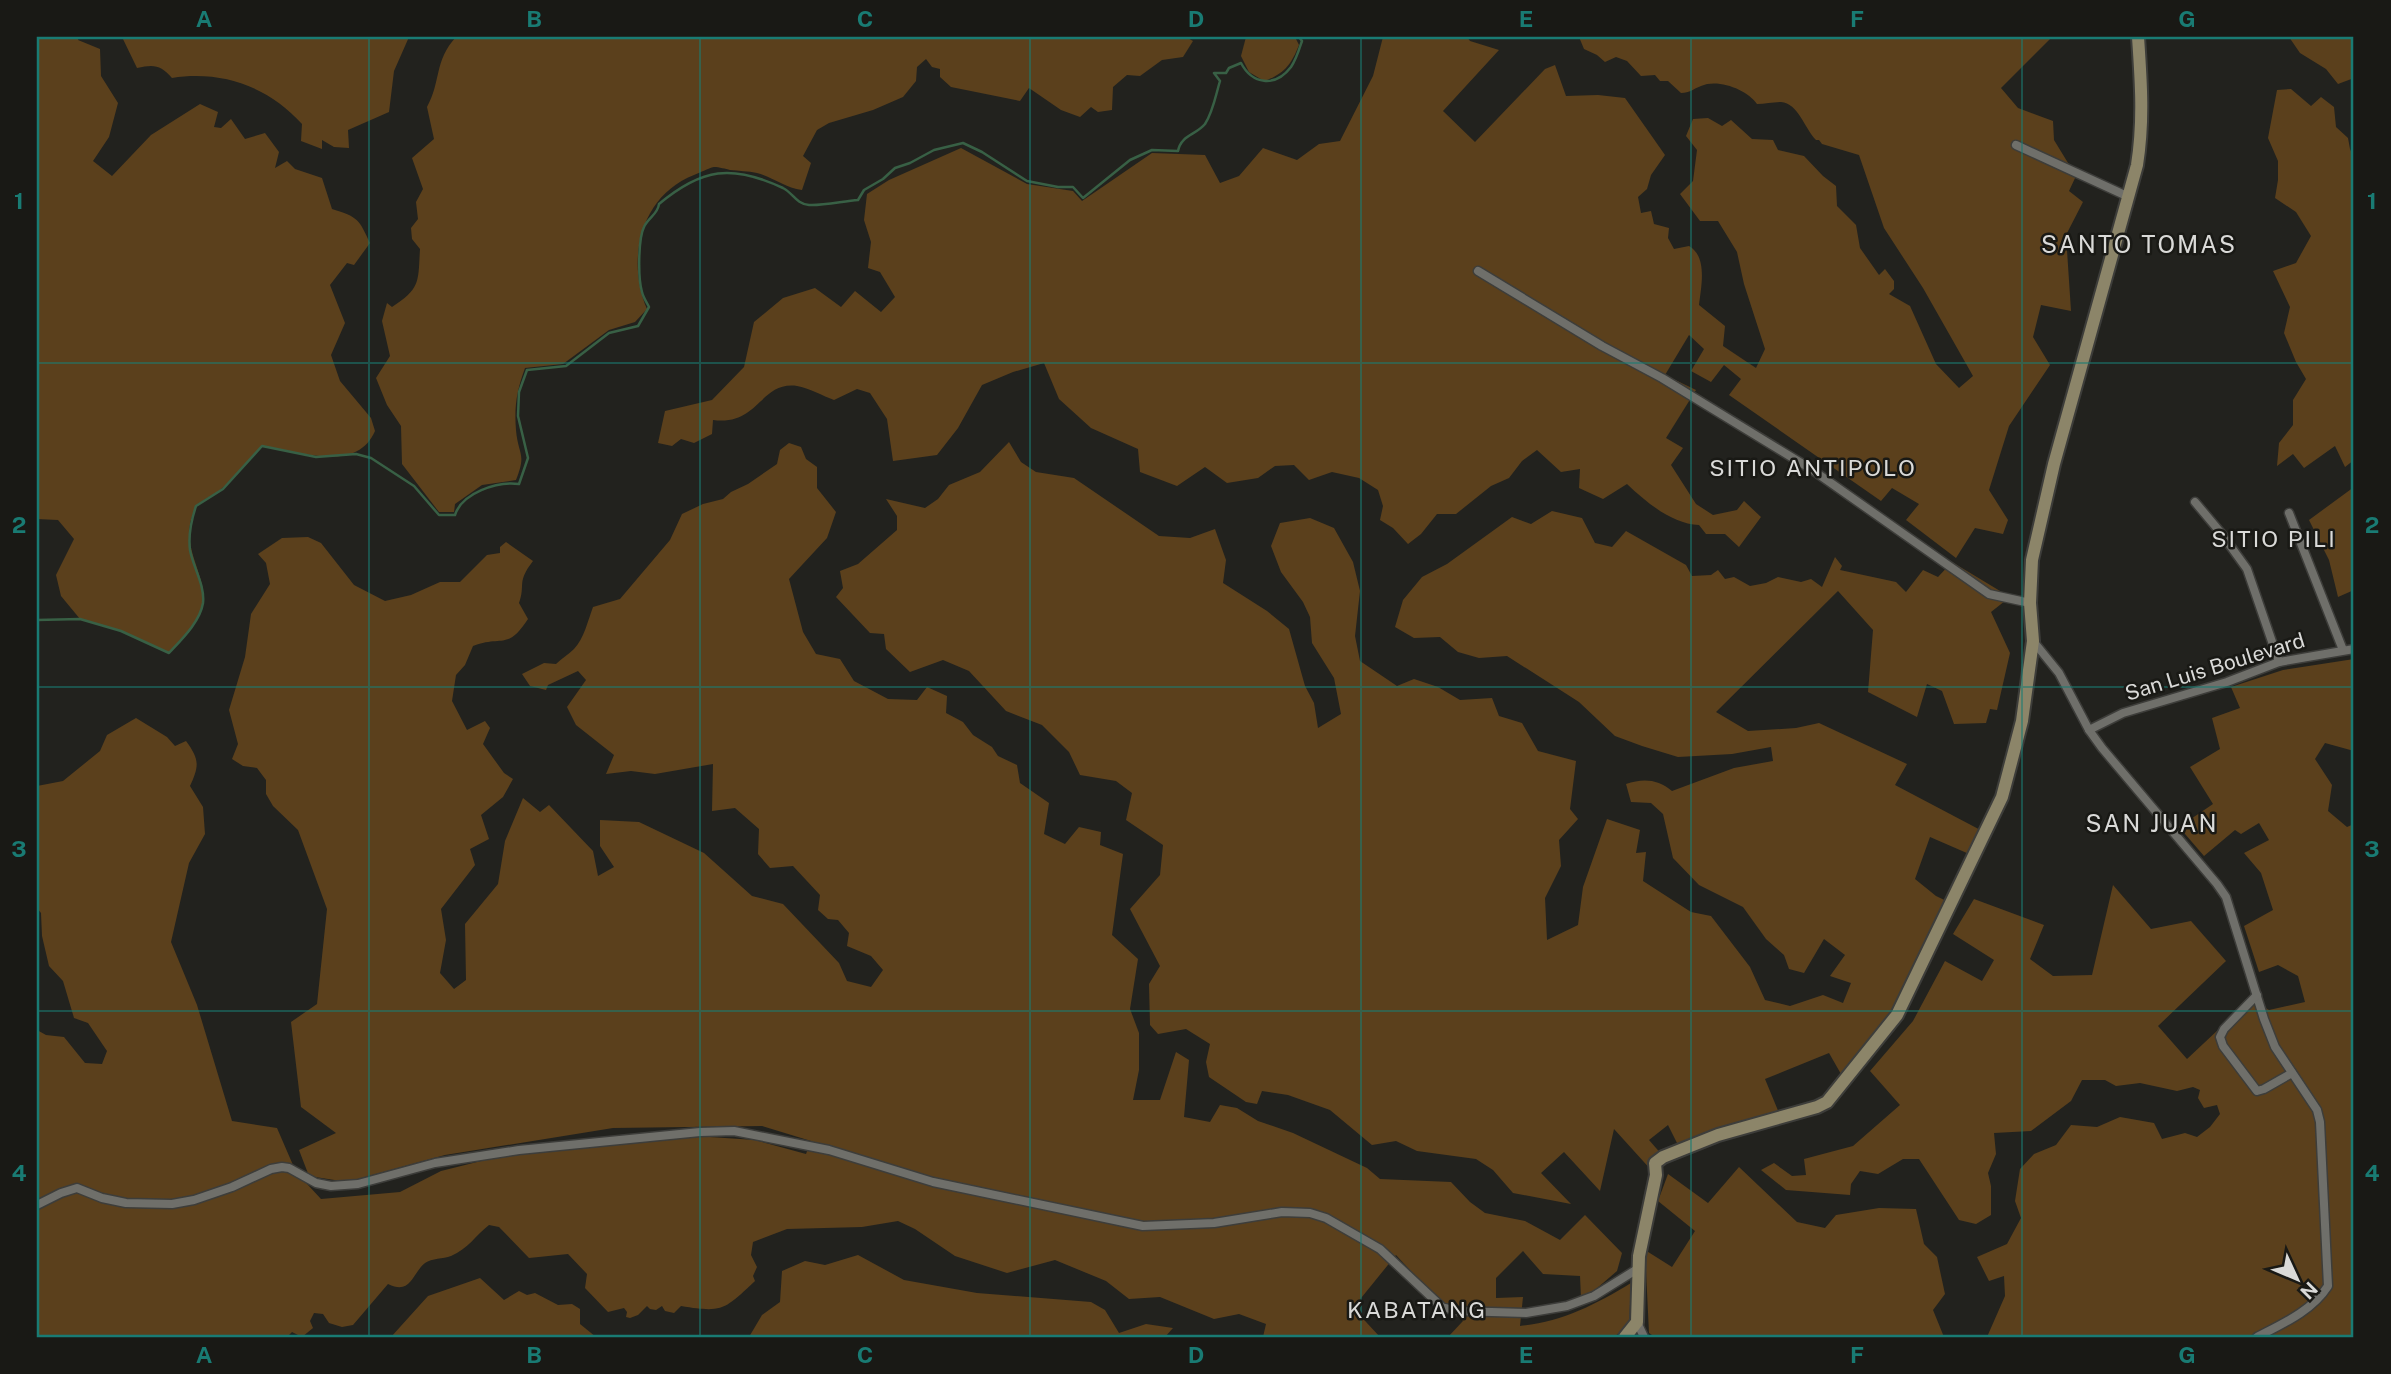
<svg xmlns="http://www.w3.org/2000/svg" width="2391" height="1374" font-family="'Public Sans',sans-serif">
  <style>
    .forest { fill: #5b401c }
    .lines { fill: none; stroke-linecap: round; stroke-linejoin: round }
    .stream { stroke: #386045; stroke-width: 2.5 }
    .street-casing { stroke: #3d3d3a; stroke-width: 11 }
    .secondary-casing { stroke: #3d3d3a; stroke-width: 16 }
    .street { stroke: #6f6f6a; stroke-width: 8 }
    .secondary { stroke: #8c8569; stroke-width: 12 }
    .grid { fill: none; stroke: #197b73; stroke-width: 2; stroke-opacity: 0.55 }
    .labels { text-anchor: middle; stroke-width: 5; stroke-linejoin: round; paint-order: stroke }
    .street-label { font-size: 21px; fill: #dadad8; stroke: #191915 }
    .neighbourhood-label { font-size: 23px; letter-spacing: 2px; fill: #dadad8; stroke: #191915 }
    .quarter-label { font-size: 24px; letter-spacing: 2px; fill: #dadad8; stroke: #191915 }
    .neatline { fill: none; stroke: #197b73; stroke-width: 2.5 }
    .grid-label { font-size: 23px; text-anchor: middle; font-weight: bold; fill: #197b73 }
  </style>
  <rect width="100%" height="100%" fill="#22221e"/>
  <g class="forest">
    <path d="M 37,37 L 79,37 L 78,40 L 100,49 L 101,76 L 118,103 L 109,137 L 93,161 L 112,176 L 151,135 L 200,104 L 218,112 L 214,127 L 221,128 L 231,119 L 245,139 L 265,133 L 279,152 L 275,168 L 287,161 L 295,169 L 322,178 L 332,209 C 358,217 359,219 370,243 L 354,265 L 347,263 L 330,285 L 345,323 L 331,355 L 340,381 L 371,418 L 375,431 C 356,475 297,450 262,446 C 248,460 231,483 216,493 C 209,497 198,502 195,509 C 177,545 208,575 203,604 C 199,623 181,640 169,653 L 121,631 L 80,619 L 61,596 L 56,575 L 74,539 L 58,520 L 37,519 Z"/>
    <path d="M 122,37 L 409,37 L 394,71 L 389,112 L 348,130 L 349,148 L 334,147 L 322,140 L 322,149 L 301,141 L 302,124 C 269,87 222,70 172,78 C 161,65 154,64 137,68 Z"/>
    <path d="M 456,37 L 1186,37 L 1193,41 L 1183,57 L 1162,60 L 1140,76 L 1127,75 L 1113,87 L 1112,110 L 1098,112 L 1091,107 L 1080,117 L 1061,110 L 1029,88 L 1020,101 L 951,87 L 940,77 L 940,69 L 932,67 L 926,59 L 917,67 L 916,81 L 903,97 L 873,110 L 829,123 L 817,130 L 803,156 L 811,163 L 802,190 C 785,188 773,177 757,173 C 748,171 739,171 730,170 C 726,169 719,167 714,167 C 708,168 700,173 694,175 C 640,196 626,260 647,309 L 635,322 L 609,330 L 563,364 L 525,368 C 517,390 514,406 516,430 C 518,455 527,453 516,480 L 482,485 L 455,504 L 454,512 L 439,512 L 402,464 L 401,426 L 387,405 L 376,378 L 390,356 L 382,321 L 387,303 L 392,307 C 421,288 418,282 420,249 L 412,239 L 411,228 L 418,219 L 416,202 L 423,189 L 412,158 L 434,139 L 427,107 C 441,82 434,61 456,37 Z"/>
    <path d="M 1246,37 L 1295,37 L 1299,45 C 1291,65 1284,74 1264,81 L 1249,72 L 1241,56 Z"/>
    <path d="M 1383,37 L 1467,37 L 1470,41 L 1499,50 L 1443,111 L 1475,142 L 1545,69 L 1555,65 L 1566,96 L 1598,95 L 1625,98 L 1665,155 L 1651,175 L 1647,189 L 1638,197 L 1641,213 L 1651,211 L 1654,224 L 1669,228 L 1668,238 L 1674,249 L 1689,246 C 1708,257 1701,287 1699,305 L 1725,326 L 1723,346 L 1756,368 L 1765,349 L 1744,284 L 1737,252 L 1718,221 L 1700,221 L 1680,194 L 1693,181 L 1697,150 L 1686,136 L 1693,119 L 1708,118 L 1722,126 L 1731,120 L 1752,139 L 1773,140 L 1778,150 L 1804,156 L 1823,176 L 1836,186 L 1837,206 L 1856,225 L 1860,248 L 1879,275 L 1885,269 L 1894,281 L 1894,289 L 1889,294 L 1910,306 L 1936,364 L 1959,388 L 1973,376 L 1923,288 L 1884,228 L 1859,155 L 1822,144 L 1819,140 L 1816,140 C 1805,129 1798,103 1781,102 C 1773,102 1765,104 1757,104 C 1748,90 1718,78 1701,86 C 1693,89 1690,93 1681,93 L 1668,81 L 1660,81 L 1655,75 L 1641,76 L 1627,61 L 1616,57 L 1605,62 L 1597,55 L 1584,49 L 1579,37 L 2052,37 L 2001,88 L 2018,108 L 2053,121 L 2054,140 L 2076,176 L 2069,191 L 2083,202 L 2066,235 L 2071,311 L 2041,305 L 2033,337 L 2050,365 L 2009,426 L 1989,490 L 2008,520 L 2003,534 L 1975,528 L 1956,558 L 1906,520 L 1919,504 L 1892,488 L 1881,501 L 1729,395 L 1741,379 L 1724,365 L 1711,382 L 1691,371 L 1704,349 L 1689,335 L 1665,375 L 1696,390 L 1666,438 L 1683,448 L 1671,465 L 1696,504 L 1713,515 L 1737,510 L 1744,501 L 1761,517 L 1739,547 L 1725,534 L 1706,534 L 1699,525 C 1672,524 1646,502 1627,484 L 1603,499 L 1579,488 L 1580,469 L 1561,472 L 1537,450 L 1522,461 L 1509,478 L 1491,486 L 1456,514 L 1437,514 L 1421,534 L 1408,544 L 1393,528 L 1380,520 L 1383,506 L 1378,490 L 1359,478 L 1332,472 L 1309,480 L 1294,465 L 1275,466 L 1258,478 L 1227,483 L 1205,467 L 1177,486 L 1140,472 L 1138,449 L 1091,428 L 1059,399 L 1044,363 L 1013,372 L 982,385 L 958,428 L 937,455 L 893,461 L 887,419 L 870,393 L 857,389 L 834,400 C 823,396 809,388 797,386 C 760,381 759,426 713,420 L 712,434 L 694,443 L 681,439 L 672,446 L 658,443 L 665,411 L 712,400 L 744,367 L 754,322 L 783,298 L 815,288 L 841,307 L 855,291 L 881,312 L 895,297 L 880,272 L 868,268 L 871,242 L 864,220 L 867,194 L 889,180 L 961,148 L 1027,184 L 1073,191 L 1082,201 L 1152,153 L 1205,155 L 1220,183 L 1239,176 L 1263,148 L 1297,160 L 1319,144 L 1340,141 L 1373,76 Z"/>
    <path d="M 2289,37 L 2354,37 L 2354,78 L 2338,84 L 2326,69 L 2300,53 Z"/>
    <path d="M 2291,89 L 2311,106 L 2321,97 L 2334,107 L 2336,127 L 2348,138 L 2350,149 L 2354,158 L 2354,460 L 2345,467 L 2335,446 L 2304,468 L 2293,454 L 2277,466 L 2279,443 L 2293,425 L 2293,400 L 2306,379 L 2296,362 L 2284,333 L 2290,307 L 2273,271 L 2296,263 L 2311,236 L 2296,212 L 2275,198 L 2278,180 L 2278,161 L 2268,138 L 2277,90 Z"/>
    <path d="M 1009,442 L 1021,462 L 1036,472 L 1074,478 L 1159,536 L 1190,538 L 1215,529 L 1226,560 L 1223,583 L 1267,611 L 1289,629 L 1305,686 L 1314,703 L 1318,728 L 1341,714 L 1334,678 L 1312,643 L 1310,617 L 1303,602 L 1281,572 L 1271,546 L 1280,523 L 1310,518 L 1334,528 L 1353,562 L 1360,591 L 1355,636 L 1360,661 L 1397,686 L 1414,679 L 1438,687 L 1460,700 L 1492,698 L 1499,716 L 1522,723 L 1538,751 L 1576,761 L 1570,809 L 1578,819 L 1559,840 L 1561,866 L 1545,898 L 1547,940 L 1578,925 L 1583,887 L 1607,819 L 1640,830 L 1636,853 L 1646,852 L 1643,881 L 1691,912 L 1711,916 L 1750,967 L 1765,1000 L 1790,1006 L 1823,995 L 1843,1003 L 1851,983 L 1830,976 L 1845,955 L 1824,939 L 1804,973 L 1789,969 L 1784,955 L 1766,939 L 1743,907 L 1699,885 L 1673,858 L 1663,814 L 1651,803 L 1631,802 L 1626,784 C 1643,778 1658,779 1672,791 L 1734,768 L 1773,761 L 1771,747 L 1732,754 L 1678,757 L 1642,746 L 1615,736 L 1579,702 L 1507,656 L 1479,658 L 1458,652 L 1440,637 L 1414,638 L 1395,627 L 1403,600 L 1422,577 L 1447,564 L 1512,517 L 1531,524 L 1552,511 L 1582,518 L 1595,543 L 1612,547 L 1626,531 L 1686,565 L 1692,576 L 1711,575 L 1718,570 L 1725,579 L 1734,577 L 1750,586 L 1766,583 L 1778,577 L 1801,582 L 1811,579 L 1822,587 L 1835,557 L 1842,566 L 1840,570 L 1896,582 L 1906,592 L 1923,570 L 1938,577 L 1952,562 L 2010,597 L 1991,612 L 2010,653 L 1997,710 L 1990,709 L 1986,723 L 1954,724 L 1942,691 L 1927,684 L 1917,717 L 1868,692 L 1873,630 L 1838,591 L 1716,712 L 1748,731 L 1796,728 L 1819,723 L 1907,764 L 1895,785 L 1988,834 L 1976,857 L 1930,837 L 1915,879 L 1936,896 L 1957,906 L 1928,968 L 1896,1021 L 1845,1081 L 1829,1053 L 1765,1079 L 1779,1113 L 1678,1145 L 1668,1125 L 1649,1140 L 1663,1156 L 1653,1172 L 1614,1129 L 1600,1191 L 1564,1152 L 1541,1173 L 1571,1204 L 1513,1193 L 1493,1170 L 1476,1159 L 1417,1151 L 1396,1141 L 1372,1145 L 1330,1110 L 1288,1095 L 1262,1091 L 1257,1104 L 1246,1102 L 1209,1077 L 1206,1062 L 1210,1044 L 1186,1029 L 1158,1034 L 1150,1025 L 1149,984 L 1160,966 L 1130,909 L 1160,875 L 1163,845 L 1126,820 L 1132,793 L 1116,781 L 1080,775 L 1069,752 L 1042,725 L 1006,711 L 969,671 L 943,660 L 910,672 L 886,649 L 884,634 L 870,633 L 836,597 L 843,588 L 840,571 L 858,564 L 897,530 L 897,516 L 886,499 L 925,508 L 938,499 L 949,485 L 980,472 Z"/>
    <path d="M 789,443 L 801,447 L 806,459 L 817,467 L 817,488 L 836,512 L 827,538 L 789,579 L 803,632 L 816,654 L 840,659 L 854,681 L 888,699 L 917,700 L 927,687 L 947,696 L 946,713 L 963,722 L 973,735 L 992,747 L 998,756 L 1017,765 L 1020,783 L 1049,803 L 1044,834 L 1065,844 L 1079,827 L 1101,832 L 1100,845 L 1123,854 L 1112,935 L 1138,959 L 1130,1009 L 1139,1033 L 1139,1070 L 1133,1100 L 1160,1100 L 1176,1052 L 1189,1060 L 1184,1117 L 1210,1122 L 1220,1105 L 1237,1108 L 1258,1121 L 1293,1133 L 1367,1168 L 1380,1179 L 1451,1182 L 1470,1202 L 1485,1213 L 1525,1221 L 1560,1240 L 1585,1215 L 1622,1253 L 1617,1271 L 1596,1289 L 1581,1298 L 1580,1276 L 1543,1274 L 1523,1251 L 1496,1278 L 1496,1298 L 1523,1297 L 1520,1326 C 1561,1322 1595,1305 1631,1283 L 1629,1325 L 1614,1337 L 1448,1337 L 1463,1321 L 1433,1295 L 1396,1255 L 1353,1308 L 1380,1337 L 1263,1337 L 1266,1324 L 1239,1314 L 1214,1319 L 1160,1297 L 1129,1299 L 1106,1281 L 1055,1260 L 1007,1273 L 955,1256 L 915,1229 L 898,1221 L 862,1227 L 787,1229 L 753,1242 L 751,1255 L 757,1267 L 753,1276 L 755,1281 C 724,1310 723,1313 681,1306 L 674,1313 L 665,1311 L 662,1306 L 656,1310 L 650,1309 L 647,1306 L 638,1315 L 630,1318 L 626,1317 L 627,1312 L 624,1308 L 608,1312 L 585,1288 L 587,1274 L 568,1254 L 529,1258 L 499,1227 L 489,1225 C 476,1235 468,1249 451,1256 C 443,1259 432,1258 425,1263 C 411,1275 411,1295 388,1284 L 353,1325 L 342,1327 L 329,1323 L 323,1314 L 314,1313 L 310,1321 L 313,1328 L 302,1337 L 292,1332 L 287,1337 L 37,1337 L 37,1030 L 46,1035 L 64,1037 L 85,1063 L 102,1064 L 107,1051 L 88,1023 L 74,1018 L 63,981 L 49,966 L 42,936 L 41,913 L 37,908 L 37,786 L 63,781 L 100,751 L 107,735 L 136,718 L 167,737 L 175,746 L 186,741 C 200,760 199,766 190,786 L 203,807 L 205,834 L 189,863 L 171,942 L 197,1005 L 232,1121 L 277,1128 L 296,1172 L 321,1199 L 400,1192 L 441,1171 L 537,1147 L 665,1134 L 755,1140 L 806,1154 L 811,1141 L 762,1126 L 613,1128 L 445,1155 L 347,1182 L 309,1176 L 299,1150 L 336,1133 L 301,1107 L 291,1022 L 317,1004 L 327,909 L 298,830 L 273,806 L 266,794 L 266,780 L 257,768 L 243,766 L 232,759 L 238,744 L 229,710 L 245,657 L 251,614 L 270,584 L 266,563 L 258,554 L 282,538 L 308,537 L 321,543 L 354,585 L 385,601 L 411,595 L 440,582 L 460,582 L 487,555 L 500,553 L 500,547 L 506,542 L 533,561 C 516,583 526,584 519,603 L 528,619 C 507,651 503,635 473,646 L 465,665 L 456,675 L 452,701 L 467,730 L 485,721 L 490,728 L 483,744 L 504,773 L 513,779 L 503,797 L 481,815 L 489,839 L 470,849 L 475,865 L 441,909 L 446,940 L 440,973 L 454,989 L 466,980 L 465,924 L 498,884 L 505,841 L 523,798 L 540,812 L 549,805 L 593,851 L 598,876 L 614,867 L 600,846 L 600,820 L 639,822 L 704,853 L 752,896 L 783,904 L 839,963 L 847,981 L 871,987 L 883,970 L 871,956 L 847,946 L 849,933 L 838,920 L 828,919 L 818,910 L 820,895 L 793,866 L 770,868 L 758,854 L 759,829 L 735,808 L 712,811 L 713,764 L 655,774 L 631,771 L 606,774 L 614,755 L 576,725 L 567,707 L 586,680 L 578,671 L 548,685 L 546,690 L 530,686 L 522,674 L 544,663 L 556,664 C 562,658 568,655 574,649 C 584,639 588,620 593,607 L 620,599 L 670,540 L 682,514 L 703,504 L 723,499 L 731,492 L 748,484 L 777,464 L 780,450 Z"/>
    <path d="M 2354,487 L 2354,590 L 2338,597 L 2329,560 L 2309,520 Z"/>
    <path d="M 2354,659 L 2354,751 L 2325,743 L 2315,759 L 2332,785 L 2328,811 L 2347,827 L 2354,824 L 2354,1337 L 1987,1337 L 2005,1296 L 2004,1276 L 1989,1281 L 1977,1257 L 2007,1244 L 2021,1218 L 2015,1201 L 2020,1169 L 2034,1154 L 2056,1145 L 2071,1125 L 2097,1127 L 2120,1117 L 2154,1123 L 2162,1139 L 2185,1133 L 2197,1137 L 2210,1127 L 2220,1114 L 2217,1105 L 2204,1108 L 2198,1098 L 2200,1090 L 2193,1087 L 2177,1091 L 2140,1083 L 2116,1086 L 2105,1080 L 2082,1080 L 2071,1101 L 2031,1131 L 1994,1133 L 1996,1154 L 1988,1173 L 1991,1186 L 1991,1215 L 1976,1224 L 1959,1220 L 1919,1159 L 1903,1159 L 1878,1174 L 1860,1171 L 1851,1184 L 1850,1195 L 1786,1190 L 1761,1170 L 1774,1163 L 1792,1176 L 1806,1175 L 1804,1159 L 1853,1146 L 1900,1105 L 1870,1071 L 1913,1021 L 1945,961 L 1982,981 L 1994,960 L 1953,934 L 1974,899 L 2044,925 L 2030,959 L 2053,976 L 2092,975 L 2113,885 L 2151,929 L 2191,921 L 2226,961 L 2158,1026 L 2187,1059 L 2251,999 L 2269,1010 L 2305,1002 L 2298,976 L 2278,965 L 2259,972 L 2244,926 L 2273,910 L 2261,873 L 2244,853 L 2269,840 L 2259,823 L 2241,834 L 2235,830 L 2204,856 L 2179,827 L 2213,804 L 2190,767 L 2220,749 L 2212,718 L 2240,708 L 2231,687 L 2283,670 Z"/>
    <path d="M 1739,1167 L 1797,1222 L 1825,1228 L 1836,1215 L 1879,1208 L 1916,1209 L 1924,1244 L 1937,1257 L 1945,1294 L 1933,1310 L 1944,1337 L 1655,1337 L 1649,1333 L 1645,1250 L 1672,1267 L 1695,1231 L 1658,1201 L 1668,1174 L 1708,1203 Z"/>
    <path d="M 858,1255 L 904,1280 L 977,1293 L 1091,1302 L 1105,1310 L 1119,1333 L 1146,1324 L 1173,1328 L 1165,1337 L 749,1337 L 762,1315 L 780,1302 L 782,1271 L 805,1261 L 825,1265 Z"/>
    <path d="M 480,1278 L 504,1300 L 519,1291 L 527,1295 L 535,1293 L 558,1305 L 572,1304 L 580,1309 L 580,1324 L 596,1337 L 607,1335 L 620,1337 L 391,1337 L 428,1296 Z"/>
  </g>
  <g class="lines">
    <path class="stream" d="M 37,620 L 80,619 L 121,631 L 169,653 C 181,640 200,622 203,603 C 205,585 193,567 190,550 C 188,534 191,521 196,506 L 223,489 L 262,446 L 316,457 L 356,454 L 371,458 L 414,486 L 439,515 L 455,515 C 462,493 497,481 519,484 L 528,458 L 518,416 L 519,392 L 527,370 L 566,366 L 609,333 L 638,326 L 649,307 C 647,303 643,297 642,292 C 638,279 638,239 644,227 C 648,218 658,214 659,204 C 702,168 732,164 783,188 C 793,193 796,204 809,205 C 822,206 844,201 858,200 L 864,190 L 883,179 L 895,168 L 910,163 L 934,150 L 963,143 L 982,152 L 1027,181 L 1058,187 L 1073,187 L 1083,198 L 1130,160 L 1152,150 L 1178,151 C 1181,135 1196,135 1205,124 C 1213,112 1216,94 1220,81 L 1214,73 L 1226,73 L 1229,68 L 1241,63 C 1252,84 1275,88 1291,67 C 1296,60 1299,50 1302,41 L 1299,37"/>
    <defs>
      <g id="street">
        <path d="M 2016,145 L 2129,197"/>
        <path d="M 1478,271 L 1602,346 L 1662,378 L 1811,469 L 1989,594 L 2030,603"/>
        <path d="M 2195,502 L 2221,533 L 2247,569 L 2279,662"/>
        <path d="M 2289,513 L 2343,650"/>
        <path d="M 2033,641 L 2059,673 L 2089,730 L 2102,748 L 2217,884 L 2226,897 L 2264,1019 L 2275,1047 L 2317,1110 L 2320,1122 L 2328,1286 C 2312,1311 2282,1324 2257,1337"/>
        <path d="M 2089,730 L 2123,713 L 2227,682 L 2279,662 L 2354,649"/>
        <path d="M 2257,995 L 2224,1029 L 2220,1037 L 2223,1046 L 2257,1091 L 2264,1089 L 2292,1073"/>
        <path d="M 37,1205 L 61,1193 L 77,1188 L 102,1198 L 126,1203 L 172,1204 L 194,1200 L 232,1187 L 271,1169 L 282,1167 L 289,1168 L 316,1183 L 331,1186 L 358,1184 L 435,1163 L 519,1150 L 700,1132 L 734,1131 L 829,1150 L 933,1182 L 1143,1226 L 1214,1223 L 1282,1212 L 1310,1213 L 1326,1218 L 1380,1249 L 1442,1307 L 1457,1311 L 1526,1313 L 1567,1306 L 1594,1296 L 1639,1268"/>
        <path d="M 1637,1322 L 1644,1337"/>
      </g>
      <path id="secondary" d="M 1625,1337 L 1637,1322 L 1639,1256 L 1656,1175 L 1655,1163 L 1663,1157 L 1718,1135 L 1817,1107 L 1827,1102 L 1897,1015 L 2002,797 L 2022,721 L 2033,641 L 2030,603 L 2032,560 L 2054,464 L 2137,165 C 2144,121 2141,81 2138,37"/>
    </defs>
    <use href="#street" class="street-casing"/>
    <use href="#secondary" class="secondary-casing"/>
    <use href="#street" class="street"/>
    <use href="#secondary" class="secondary"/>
  </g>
  <path class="grid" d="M 369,37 L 369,1337M 700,37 L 700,1337M 1030,37 L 1030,1337M 1361,37 L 1361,1337M 1691,37 L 1691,1337M 2022,37 L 2022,1337M 37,363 L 2354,363M 37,687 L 2354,687M 37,1011 L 2354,1011"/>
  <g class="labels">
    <g class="street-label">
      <text transform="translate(2215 667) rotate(-17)" y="7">San Luis Boulevard</text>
    </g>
    <g class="neighbourhood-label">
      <text x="1813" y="476">SITIO ANTIPOLO</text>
      <text x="2274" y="547">SITIO PILI</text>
      <text x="1417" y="1318">KABATANG</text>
    </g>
    <g class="quarter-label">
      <text x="2139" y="253">SANTO TOMAS</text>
      <text x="2152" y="832">SAN JUAN</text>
    </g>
  </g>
  <rect width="2391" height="1374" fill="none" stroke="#191915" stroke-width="77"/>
  <g transform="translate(2297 1279) rotate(134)" stroke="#191915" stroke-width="5" paint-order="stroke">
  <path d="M0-5L12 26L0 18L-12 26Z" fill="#dadad8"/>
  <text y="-10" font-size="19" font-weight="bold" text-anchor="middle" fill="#dadad8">N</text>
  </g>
  <rect x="38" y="38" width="2314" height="1298" class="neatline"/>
  <g class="grid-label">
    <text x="204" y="27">A</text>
    <text x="534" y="27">B</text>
    <text x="865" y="27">C</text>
    <text x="1196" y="27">D</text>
    <text x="1526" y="27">E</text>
    <text x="1857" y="27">F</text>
    <text x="2187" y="27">G</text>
    <text x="19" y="209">1</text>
    <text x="2372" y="209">1</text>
    <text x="19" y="533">2</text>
    <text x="2372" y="533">2</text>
    <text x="19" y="857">3</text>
    <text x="2372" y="857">3</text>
    <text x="19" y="1181">4</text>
    <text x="2372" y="1181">4</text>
    <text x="204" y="1363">A</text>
    <text x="534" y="1363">B</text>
    <text x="865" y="1363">C</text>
    <text x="1196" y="1363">D</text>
    <text x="1526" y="1363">E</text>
    <text x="1857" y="1363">F</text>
    <text x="2187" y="1363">G</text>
  </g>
</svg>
